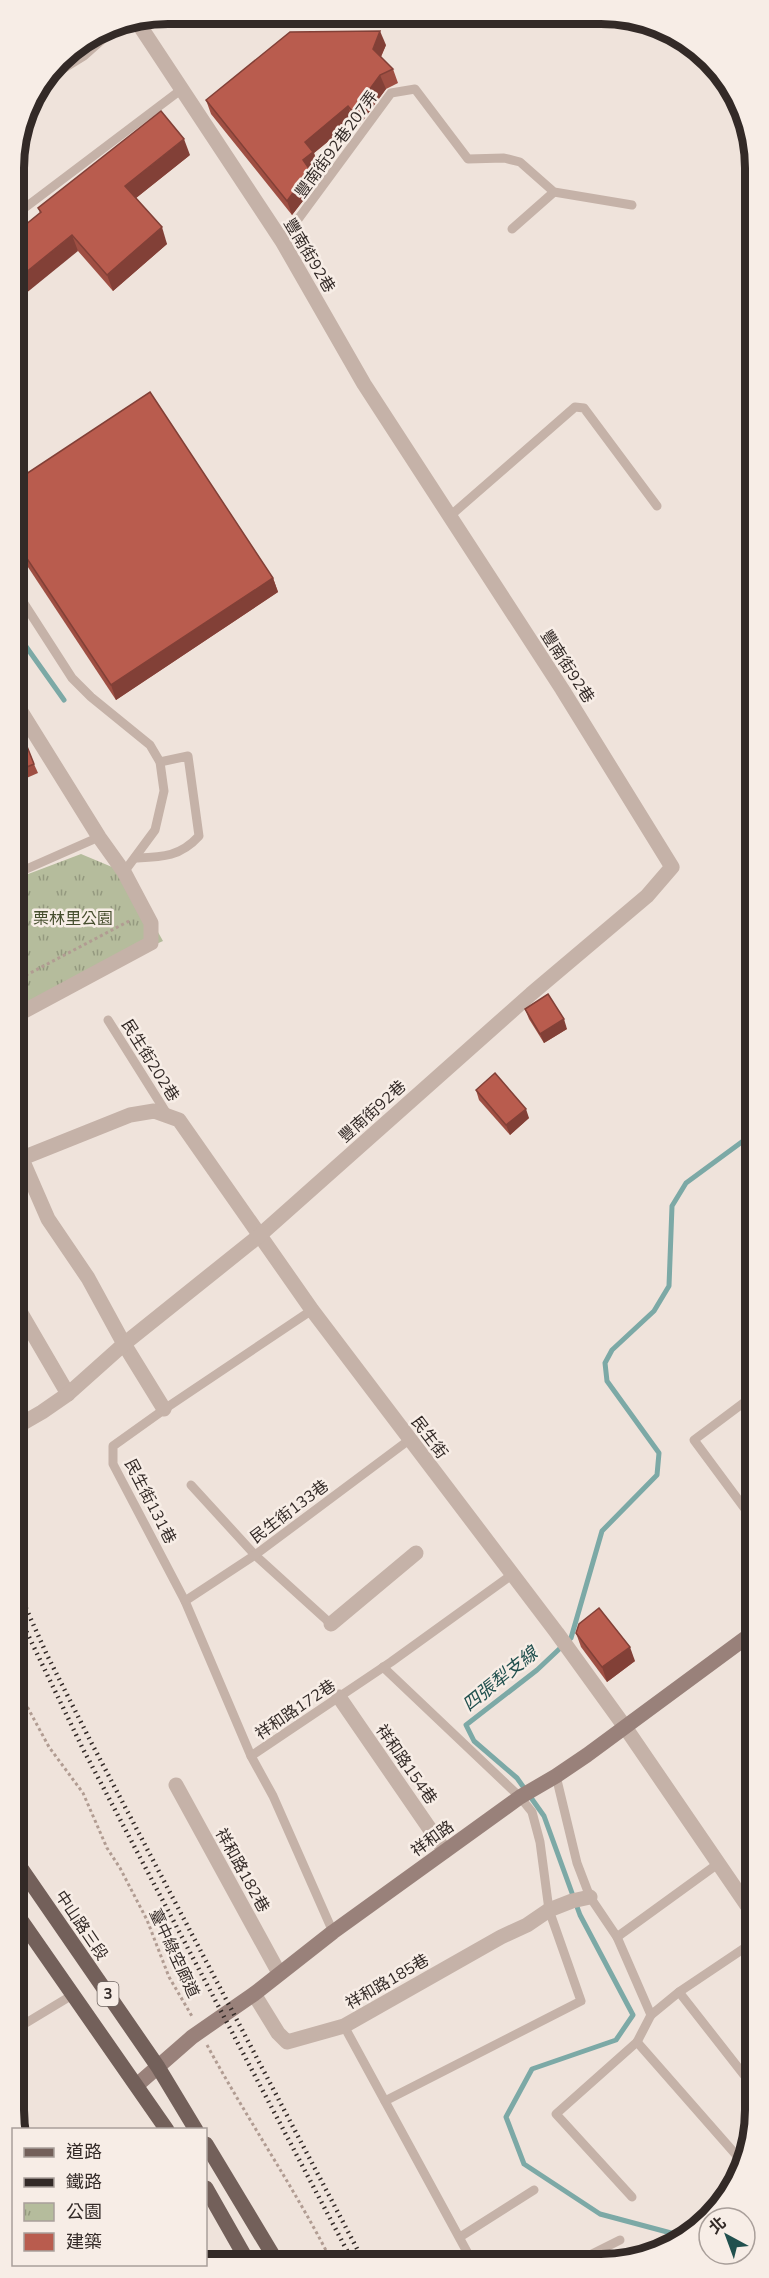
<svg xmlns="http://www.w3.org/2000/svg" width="769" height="2278" font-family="'Nunito Sans','Noto Sans TC',sans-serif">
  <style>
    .park { fill: url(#park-tufts) }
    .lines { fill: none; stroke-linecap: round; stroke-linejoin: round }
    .stream { stroke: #7ca9a6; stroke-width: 5 }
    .path { stroke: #b19c92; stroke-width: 3; stroke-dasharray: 3 3; stroke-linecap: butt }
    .lane { stroke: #c5b2a8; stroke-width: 9 }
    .street { stroke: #c5b2a8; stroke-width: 15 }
    .secondary { stroke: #99817a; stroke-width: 15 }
    .primary { stroke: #73605a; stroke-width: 15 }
    .rail { stroke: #332a27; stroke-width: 4.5; stroke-dasharray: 1.5 4.5; stroke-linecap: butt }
    .wall { fill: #9f4f43 }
    .shaded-wall { fill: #824037 }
    .building { fill: #b95c4e; stroke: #824037; stroke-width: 1.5 }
    .labels { text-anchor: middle; stroke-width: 5; stroke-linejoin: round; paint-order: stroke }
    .shield { fill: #f7ede6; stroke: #6e6460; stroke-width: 1.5 }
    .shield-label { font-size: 15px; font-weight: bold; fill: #332a27 }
    .street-label { font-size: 16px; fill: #332a27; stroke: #f7ede6 }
    .park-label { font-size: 16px; fill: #464e2e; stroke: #f7ede6 }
    .water-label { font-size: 18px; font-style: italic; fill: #21504e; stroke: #f7ede6 }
    .rim { fill: none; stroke: #332a27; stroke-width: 8 }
  </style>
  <defs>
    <pattern id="park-tufts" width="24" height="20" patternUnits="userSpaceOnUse" patternTransform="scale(1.5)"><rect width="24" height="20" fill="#b5bc9c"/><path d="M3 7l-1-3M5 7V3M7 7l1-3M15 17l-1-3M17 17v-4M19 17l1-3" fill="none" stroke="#94997f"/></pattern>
  </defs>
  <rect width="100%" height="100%" fill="#efe3db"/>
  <path class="park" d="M 81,854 L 124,872 L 163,941 L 15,1009 L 15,879 Z"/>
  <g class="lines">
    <g class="stream">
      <path d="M 15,631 L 64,700"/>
      <path d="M 686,2237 L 600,2214 L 524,2164 L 506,2117 L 532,2069 L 616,2040 L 633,2015 L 580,1915 L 544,1816 L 517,1778 L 474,1741 L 466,1725 L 537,1670 L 571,1638 L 602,1531 L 657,1475 L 659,1453 L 607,1381 L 605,1363 L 612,1350 L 654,1311 L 669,1286 L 672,1206 L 686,1183 L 754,1133"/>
    </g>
    <g class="path">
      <path d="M 15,981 L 131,920"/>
      <path d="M 16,1686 L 49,1747 L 83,1793 L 107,1848 L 120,1868 L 147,1920 L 169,1977 L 193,2018"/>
      <path d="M 207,2045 C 247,2119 294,2187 332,2262"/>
    </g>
    <g class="lane">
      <path d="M 45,80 L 84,56 L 121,23"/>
      <path d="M 14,216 L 182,89"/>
      <path d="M 512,229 L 554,192"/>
      <path d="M 282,241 L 391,93 L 415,89 L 468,159 L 504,158 L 520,162 L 554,192 L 632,205"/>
      <path d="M 450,516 L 575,407 L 584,408 L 657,506"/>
      <path d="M 14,588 L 72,678 L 91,697 L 150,745 L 160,762 L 164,791 L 155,830 L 124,872"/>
      <path d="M 135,858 C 162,857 180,857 199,836 L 188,756 L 160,762"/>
      <path d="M 15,874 L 99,837"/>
      <path d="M 108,1020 L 167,1114"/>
      <path d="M 312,1310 L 169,1406 L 113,1446 L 113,1464 L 185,1601 L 251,1756 L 273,1796 L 333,1932"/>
      <path d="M 754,1395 L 694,1440 L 754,1521"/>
      <path d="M 191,1485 L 255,1555 L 331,1624"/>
      <path d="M 185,1601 L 255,1555 L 409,1440"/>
      <path d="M 383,1667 L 520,1797 L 532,1812 L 540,1842 L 549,1910 L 581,2001 L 385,2101"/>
      <path d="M 251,1756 L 391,1662 L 513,1574"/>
      <path d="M 556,1776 L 577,1863 L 590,1897 L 617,1937 L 651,2015"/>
      <path d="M 617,1937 L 719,1863"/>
      <path d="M 679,1992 L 755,2089"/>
      <path d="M 344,2026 L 472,2261"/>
      <path d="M 16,2029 L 74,1994"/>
      <path d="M 637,2042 L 745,2165"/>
      <path d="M 632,2197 L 556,2114 L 637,2042 L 651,2015 L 679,1992 L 755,1941"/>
      <path d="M 460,2237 L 534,2190"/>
      <path d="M 578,2261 L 620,2240"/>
    </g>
    <g class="street">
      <path d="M 15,702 L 99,837 L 124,872 L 151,923 L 151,943 L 15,1016"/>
      <path d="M 21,1157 L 48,1219 L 88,1278 L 124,1344 L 164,1409"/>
      <path d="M 15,1161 L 130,1115 L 154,1111 L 179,1120 L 312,1310 L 557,1633 L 625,1727 L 755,1917"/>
      <path d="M 15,1303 L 68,1394"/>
      <path d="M 16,1427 L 42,1412 L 68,1394 L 124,1344 L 260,1235 L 531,994 L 647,896 L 672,867 L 562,689 L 364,384 L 282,241 L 136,20"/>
      <path d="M 331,1624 L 416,1553"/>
      <path d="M 339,1697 L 445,1851"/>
      <path d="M 176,1785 L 279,1973"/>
      <path d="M 254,1994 L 278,2033 L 287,2042 L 344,2026 L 501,1937 L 527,1925 L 549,1910 L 572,1901 L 590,1897"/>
    </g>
    <path class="secondary" d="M 137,2085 L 192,2037 L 254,1994 L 333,1932 L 520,1797 L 556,1776 L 587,1755 L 755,1631"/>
    <g class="primary">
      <path d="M 16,1861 L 158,2067 L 196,2130"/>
      <path d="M 16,1913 L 167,2130"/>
      <path d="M 206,2144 L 277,2262"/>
      <path d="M 206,2188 L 248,2262"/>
    </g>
    <g class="rail">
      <path d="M 16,1586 L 47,1655 L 92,1744 L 364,2262"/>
      <path d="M 16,1610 L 83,1749 L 353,2262"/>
    </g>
  </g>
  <g class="wall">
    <path d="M 386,45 L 381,57 L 393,69 L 398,83 L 386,89 L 358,127 L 353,121 L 314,153 L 318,166 L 311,172 L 316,184 L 292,215 L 211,114 L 206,100 Z"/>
    <path d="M 190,155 L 136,198 L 167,244 L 113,291 L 78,251 L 40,213 L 38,208 Z"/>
    <path d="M 14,482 L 273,578 L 278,592 L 116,700 L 14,546 Z"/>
    <path d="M 15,725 L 34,764 L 38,773 L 15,783 Z"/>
    <path d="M 525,1009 L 567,1029 L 544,1043 L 529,1019 Z"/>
    <path d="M 476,1090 L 529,1118 L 510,1135 L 479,1100 Z"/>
    <path d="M 576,1633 L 635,1661 L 607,1682 L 581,1647 Z"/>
  </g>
  <g class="shaded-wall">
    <path d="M 380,31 L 386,45 L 378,63 L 373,49 Z"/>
    <path d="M 380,75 L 386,89 L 358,127 L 353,112 Z"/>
    <path d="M 348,106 L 353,121 L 314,153 L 318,166 L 311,172 L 316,184 L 292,215 L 287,201 L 303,160 L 305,142 Z"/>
    <path d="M 184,139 L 190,155 L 131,202 L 125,186 Z"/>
    <path d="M 162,227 L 167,244 L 113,291 L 107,275 Z"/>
    <path d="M 72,235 L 78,251 L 14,303 L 14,282 Z"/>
    <path d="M 273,578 L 278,592 L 116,700 L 111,685 Z"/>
    <path d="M 564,1019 L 567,1029 L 544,1043 L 540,1034 Z"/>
    <path d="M 526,1109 L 529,1118 L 510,1135 L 506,1125 Z"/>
    <path d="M 630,1647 L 635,1661 L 607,1682 L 602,1667 Z"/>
  </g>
  <g class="building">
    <path d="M 380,31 L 373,49 L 393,69 L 380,75 L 353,112 L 348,106 L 305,142 L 313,152 L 303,160 L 310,170 L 287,201 L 206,100 L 290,32 Z"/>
    <path d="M 161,111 L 184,139 L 125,186 L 162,227 L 107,275 L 72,235 L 14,282 L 14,234 L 41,212 L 38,208 Z"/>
    <path d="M 150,392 L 273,578 L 111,685 L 14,539 L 14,482 Z"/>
    <path d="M 18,724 L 34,764 L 15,772 L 15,725 Z"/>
    <path d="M 548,994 L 564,1019 L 540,1034 L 525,1009 Z"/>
    <path d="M 495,1073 L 526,1109 L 506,1125 L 476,1090 Z"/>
    <path d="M 599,1608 L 630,1647 L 602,1667 L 576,1633 L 579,1624 Z"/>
  </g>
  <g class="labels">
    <rect class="shield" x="97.5" y="1982" width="21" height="24" rx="4.5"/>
    <g class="shield-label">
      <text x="108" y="1999">3</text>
    </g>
    <g class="street-label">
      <text transform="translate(336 144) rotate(-54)" y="6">豐南街92巷207弄</text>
      <text transform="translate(310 255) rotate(59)" y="6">豐南街92巷</text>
      <text transform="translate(568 666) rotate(57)" y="6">豐南街92巷</text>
      <text transform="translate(151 1060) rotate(58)" y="6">民生街202巷</text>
      <text transform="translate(372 1111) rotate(-42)" y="6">豐南街92巷</text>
      <text transform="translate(430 1437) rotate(53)" y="6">民生街</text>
      <text transform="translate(151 1501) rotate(63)" y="6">民生街131巷</text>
      <text transform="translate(289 1511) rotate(-37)" y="6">民生街133巷</text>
      <text transform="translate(295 1709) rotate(-34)" y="6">祥和路172巷</text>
      <text transform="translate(407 1764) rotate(55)" y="6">祥和路154巷</text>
      <text transform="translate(432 1838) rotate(-36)" y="6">祥和路</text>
      <text transform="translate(243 1870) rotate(61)" y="6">祥和路182巷</text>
      <text transform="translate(82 1925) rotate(56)" y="6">中山路三段</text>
      <text transform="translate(175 1953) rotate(65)" y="6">臺中綠空廊道</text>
      <text transform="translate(387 1981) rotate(-30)" y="6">祥和路185巷</text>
    </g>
    <g class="park-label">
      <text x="73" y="924">栗林里公園</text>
    </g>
    <g class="water-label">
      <text transform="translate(500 1679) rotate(-39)" y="6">四張犁支線</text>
    </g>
  </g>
  <path d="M0 0H769V2278H0ZM168 24H601A144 144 0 0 1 745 168V2110A144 144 0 0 1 601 2254H168A144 144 0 0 1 24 2110V168A144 144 0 0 1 168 24Z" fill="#f7ede6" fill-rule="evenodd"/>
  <path class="rim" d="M168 24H601A144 144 0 0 1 745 168V2110A144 144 0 0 1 601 2254H168A144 144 0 0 1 24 2110V168A144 144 0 0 1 168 24Z"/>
  <rect x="12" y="2128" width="195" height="138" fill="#f7ede6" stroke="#a99f9a" stroke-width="1.5"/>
  <rect x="24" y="2148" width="30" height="9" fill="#73605a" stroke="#a99f9a" stroke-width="1.5"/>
  <text x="66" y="2158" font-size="18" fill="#332a27">道路</text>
  <rect x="24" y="2178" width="30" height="9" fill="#332a27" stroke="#a99f9a" stroke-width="1.5"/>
  <text x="66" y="2188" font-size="18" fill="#332a27">鐵路</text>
  <rect x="24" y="2203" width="30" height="18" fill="url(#park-tufts)" stroke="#a99f9a" stroke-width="1.5"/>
  <text x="66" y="2218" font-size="18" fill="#332a27">公園</text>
  <rect x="24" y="2233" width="30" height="18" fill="#b95c4e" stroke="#a99f9a" stroke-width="1.5"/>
  <text x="66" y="2248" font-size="18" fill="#332a27">建築</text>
  <g transform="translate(727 2236) rotate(319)"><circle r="28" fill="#f7ede6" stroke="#a99f9a" stroke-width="1.5"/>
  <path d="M0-4.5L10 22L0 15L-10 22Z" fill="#21504e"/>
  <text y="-9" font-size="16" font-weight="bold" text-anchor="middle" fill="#332a27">北</text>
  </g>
</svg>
